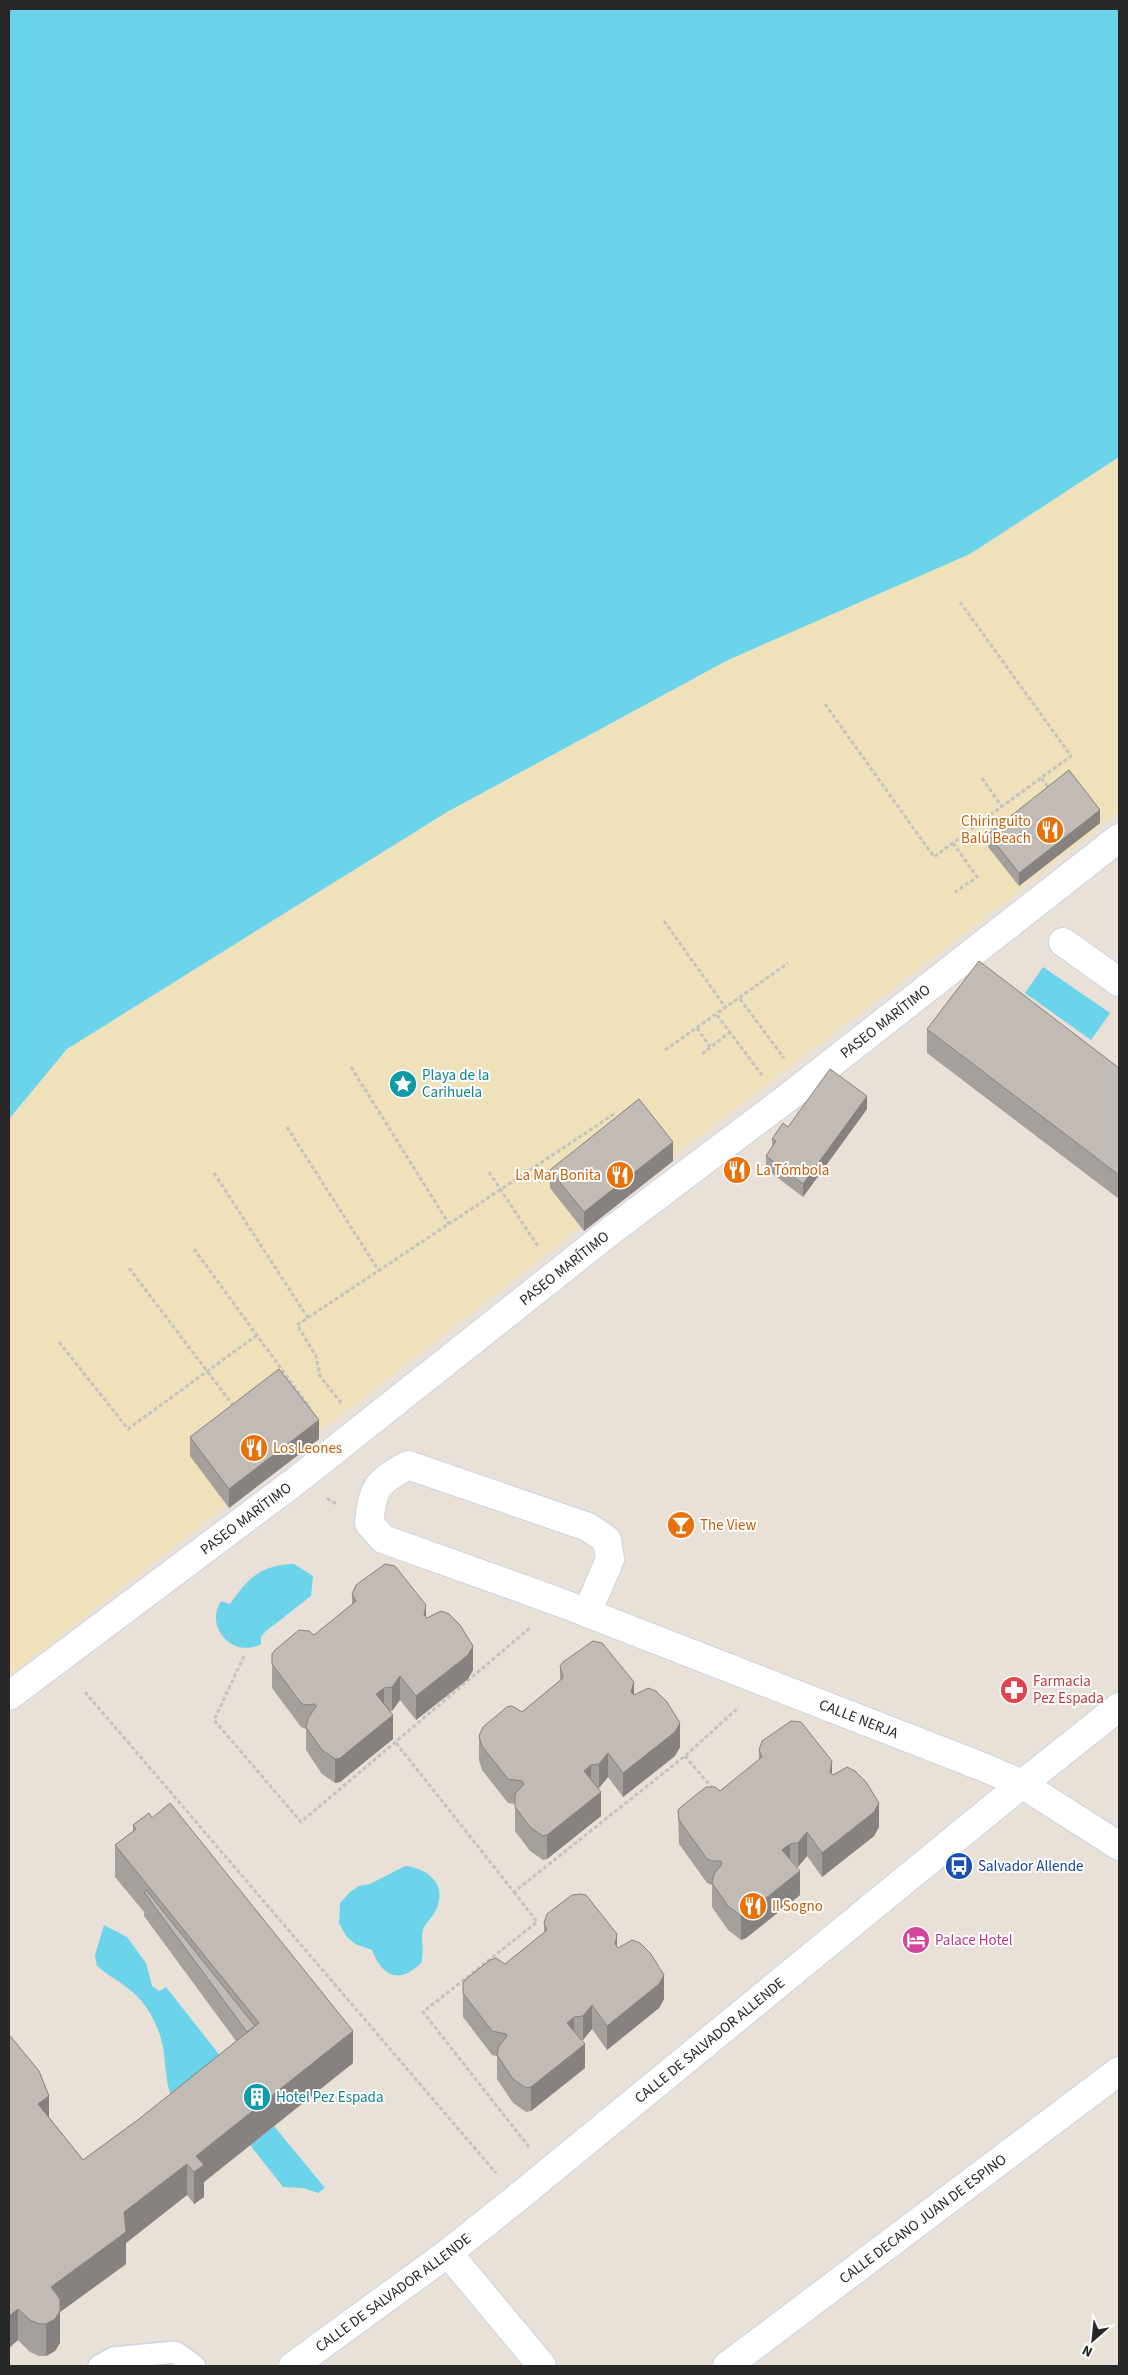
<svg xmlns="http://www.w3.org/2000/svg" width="1128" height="2375" font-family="'Source Sans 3',sans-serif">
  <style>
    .sand { fill: #efe2bb }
    .water { fill: #6cd4ea }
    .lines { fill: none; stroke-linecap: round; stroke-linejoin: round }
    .lane-casing { stroke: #cdd3e0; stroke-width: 24 }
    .street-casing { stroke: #cdd3e0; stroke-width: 30 }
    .path { stroke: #c3c3c3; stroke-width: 3; stroke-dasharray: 4 2.5; stroke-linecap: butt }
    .lane { stroke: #fff; stroke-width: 21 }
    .street { stroke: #fff; stroke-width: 28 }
    .wall { fill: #a6a09c }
    .shaded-wall { fill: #87827f }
    .building { fill: #c1bab5; stroke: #87827f }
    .labels { text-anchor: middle; stroke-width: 4; stroke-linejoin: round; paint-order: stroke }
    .food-label { font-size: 15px; fill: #c56008; stroke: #fff; text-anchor: start }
    .street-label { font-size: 15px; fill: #272727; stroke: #fff }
    .culture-label { font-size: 15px; fill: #0d838f; stroke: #fff; text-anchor: start }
    .health-label { font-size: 15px; fill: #be3a42; stroke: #fff; text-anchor: start }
    .transit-label { font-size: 15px; fill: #164399; stroke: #fff; text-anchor: start }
    .hotel-label { font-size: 15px; fill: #b23c85; stroke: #fff; text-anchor: start }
  </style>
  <rect width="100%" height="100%" fill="#e9e0d8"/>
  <path class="sand" d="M 1119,457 L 1119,811 L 1030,883 L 568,1237 L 9,1676 L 9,1119 L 67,1049 L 447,812 L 728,660 L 970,554 Z"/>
  <g class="water">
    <path d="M 9,9 L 1119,9 L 1119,457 L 970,554 L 728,660 L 447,812 L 67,1049 L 9,1119 Z"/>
    <path d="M 1043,967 L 1110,1013 L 1091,1040 L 1025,993 Z"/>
    <path d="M 294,1564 L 313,1576 L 311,1596 L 266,1631 L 261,1637 L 261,1644 C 233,1659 204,1627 221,1601 L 230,1604 C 249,1577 261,1565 294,1564 Z"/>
    <path d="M 405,1866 C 428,1868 448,1885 436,1910 C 433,1917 426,1922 423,1929 C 420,1939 425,1951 421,1963 C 399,1985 382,1976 372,1950 L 355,1944 L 346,1936 L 339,1923 L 340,1903 L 350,1892 L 359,1886 L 370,1884 Z"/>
    <path d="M 104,1925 L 127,1937 L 146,1963 L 152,1986 L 159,1991 L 166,1987 L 229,2067 L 171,2096 C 165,2079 166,2064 163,2047 C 158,2023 146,2001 125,1986 C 116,1979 106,1974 97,1966 L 95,1955 Z"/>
    <path d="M 274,2126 L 325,2188 L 318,2193 L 303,2188 L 283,2187 L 250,2145 Z"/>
  </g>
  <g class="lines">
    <defs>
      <path id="lane" d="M 99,2366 L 113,2358 L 175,2352 L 195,2366"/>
      <g id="street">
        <path d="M 1063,942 L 1119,982"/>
        <path id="s1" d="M 587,1613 L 610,1559 L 607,1540 L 588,1527 L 408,1465 C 376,1483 373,1487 369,1523 L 383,1539 L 559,1602 L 983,1767 L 1022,1784 L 1119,1846"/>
        <path id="s2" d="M 9,1696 L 297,1480 L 612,1230 L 782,1102 L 1119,838"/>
        <path d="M 448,2253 L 542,2366"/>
        <path id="s3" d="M 293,2366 L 448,2253 L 517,2198 L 1022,1784 L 1119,1707"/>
        <path id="s4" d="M 727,2366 L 1119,2071"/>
      </g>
    </defs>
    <use href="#lane" class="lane-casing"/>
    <use href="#street" class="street-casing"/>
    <g class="path">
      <path d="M 960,602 L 1071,756 L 1041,778 L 1050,789"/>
      <path d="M 825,704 L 934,857 L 985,819 L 995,832"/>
      <path d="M 982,778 L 1002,807"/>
      <path d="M 985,819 L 1041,778"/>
      <path d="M 953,843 L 977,877 L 955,892"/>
      <path d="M 664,921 L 726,1008"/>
      <path d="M 740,999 L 784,1058"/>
      <path d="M 717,1015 L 762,1075"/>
      <path d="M 697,1028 L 710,1047"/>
      <path d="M 665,1050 L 788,963"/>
      <path d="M 702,1054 L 730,1032"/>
      <path d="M 351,1067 L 449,1224"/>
      <path d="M 287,1127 L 379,1271"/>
      <path d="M 489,1172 L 539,1248"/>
      <path d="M 214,1173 L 308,1318"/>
      <path d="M 194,1249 L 310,1408"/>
      <path d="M 129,1268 L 235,1408"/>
      <path d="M 59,1342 L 128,1429 L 257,1335"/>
      <path d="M 341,1403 L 320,1376 L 316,1356 L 297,1325 L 614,1114"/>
      <path d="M 327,1498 L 338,1505"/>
      <path d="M 244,1656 L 214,1720 L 301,1822 L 531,1627"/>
      <path d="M 85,1692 L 496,2173"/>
      <path d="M 396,1743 L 514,1892 L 685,1756 L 739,1707"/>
      <path d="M 685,1756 L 713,1789"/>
      <path d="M 514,1892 L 537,1922 L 423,2012 L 529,2147"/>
    </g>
    <use href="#lane" class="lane"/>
    <use href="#street" class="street"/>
  </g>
  <g class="wall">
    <path d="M 1100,823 L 1019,886 L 988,847 L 988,834 Z"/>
    <path d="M 927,1029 L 1119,1068 L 1119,1199 L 927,1053 Z"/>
    <path d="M 867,1109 L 803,1197 L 766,1169 L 766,1156 L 772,1147 L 772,1139 L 788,1127 Z"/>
    <path d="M 673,1161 L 584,1231 L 550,1188 L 550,1170 Z"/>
    <path d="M 190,1437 L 319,1439 L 229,1508 L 190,1456 Z"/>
    <path d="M 352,1594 L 426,1618 L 473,1670 L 468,1679 L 416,1720 L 400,1700 L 392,1711 L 390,1711 L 393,1739 L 340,1782 L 335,1783 L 322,1774 L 306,1750 L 306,1729 L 301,1727 L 272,1688 L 272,1654 L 314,1635 L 352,1604 Z"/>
    <path d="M 560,1666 L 634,1695 L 680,1747 L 675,1756 L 623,1797 L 608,1777 L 599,1788 L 598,1788 L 601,1816 L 547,1859 L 543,1860 L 530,1851 L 515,1831 L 515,1804 L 508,1803 L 482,1770 L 479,1760 L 479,1736 L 522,1712 L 560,1681 Z"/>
    <path d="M 759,1750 L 832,1774 L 879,1827 L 874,1836 L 822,1877 L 807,1856 L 798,1867 L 796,1867 L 800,1895 L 746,1938 L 741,1940 L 728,1930 L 712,1907 L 712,1885 L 707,1883 L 679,1844 L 678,1810 L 720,1791 L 759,1760 Z"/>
    <path d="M 133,1825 L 353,2063 L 204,2182 L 204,2197 L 194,2204 L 187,2195 L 126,2243 L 126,2264 L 60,2312 L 60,2343 L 55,2351 L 46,2356 L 39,2356 L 30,2352 L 18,2340 L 9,2348 L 9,2035 L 49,2117 L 83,2160 L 139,2119 L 236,2041 L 144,1916 L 144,1912 L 115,1877 L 115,1845 L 133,1831 Z"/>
    <path d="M 544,1923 L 617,1947 L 664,1999 L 659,2008 L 607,2050 L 592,2029 L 583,2040 L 581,2040 L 585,2068 L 531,2111 L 526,2112 L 513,2103 L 497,2079 L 497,2056 L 492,2055 L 463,2017 L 463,1983 L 505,1964 L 544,1933 Z"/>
  </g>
  <g class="shaded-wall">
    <path d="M 1100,810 L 1100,823 L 1019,886 L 1019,873 Z"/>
    <path d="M 867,1096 L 867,1109 L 803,1197 L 803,1184 Z"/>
    <path d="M 673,1142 L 673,1161 L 584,1231 L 584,1212 Z"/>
    <path d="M 319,1420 L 319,1439 L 229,1508 L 229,1489 Z"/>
    <path d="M 426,1605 L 426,1629 L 424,1615 Z"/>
    <path d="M 473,1646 L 473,1670 L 468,1679 L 416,1720 L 416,1696 Z"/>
    <path d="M 400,1676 L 400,1700 L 392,1711 L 392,1687 Z"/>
    <path d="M 634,1682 L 634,1706 L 631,1692 Z"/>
    <path d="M 384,1688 L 384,1712 L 376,1694 Z"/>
    <path d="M 393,1715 L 393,1739 L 340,1782 L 335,1783 L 335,1759 Z"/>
    <path d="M 680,1723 L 680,1747 L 675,1756 L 623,1797 L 623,1773 Z"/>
    <path d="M 608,1753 L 608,1777 L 599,1788 L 599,1764 Z"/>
    <path d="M 832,1761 L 832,1785 L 830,1772 Z"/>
    <path d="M 591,1765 L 591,1789 L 584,1771 Z"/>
    <path d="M 601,1792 L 601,1816 L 547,1859 L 547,1835 Z"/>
    <path d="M 879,1803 L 879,1827 L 874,1836 L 822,1877 L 822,1853 Z"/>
    <path d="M 807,1832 L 807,1856 L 798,1867 L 798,1843 Z"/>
    <path d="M 790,1844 L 790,1868 L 782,1850 Z"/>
    <path d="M 800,1871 L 800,1895 L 746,1938 L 741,1940 L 741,1916 Z"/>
    <path d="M 617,1934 L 617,1958 L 615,1944 Z"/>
    <path d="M 664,1975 L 664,1999 L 659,2008 L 607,2050 L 607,2026 Z"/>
    <path d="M 592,2005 L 592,2029 L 583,2040 L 583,2016 Z"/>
    <path d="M 574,2017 L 574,2041 L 567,2023 Z"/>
    <path d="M 353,2031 L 353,2063 L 204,2182 L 204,2197 L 194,2204 L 194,2172 L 196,2156 Z"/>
    <path d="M 585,2044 L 585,2068 L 531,2111 L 531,2087 Z"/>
    <path d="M 49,2096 L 49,2128 L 38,2104 Z"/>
    <path d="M 187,2164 L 187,2195 L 126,2243 L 126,2264 L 60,2312 L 60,2343 L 55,2351 L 46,2356 L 46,2324 L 51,2287 L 124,2212 Z"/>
    <path d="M 18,2309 L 18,2340 L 9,2348 L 9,2316 Z"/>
  </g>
  <g class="building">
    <path d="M 1069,770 L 1100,810 L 1019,873 L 988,834 Z"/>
    <path d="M 979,961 L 1119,1068 L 1119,1175 L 927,1029 Z"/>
    <path d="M 830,1069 L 867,1096 L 803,1184 L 766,1156 L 776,1141 L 772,1139 L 783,1123 L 788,1127 Z"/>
    <path d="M 639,1099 L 673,1142 L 584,1212 L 550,1170 Z"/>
    <path d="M 279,1369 L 319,1420 L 229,1489 L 190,1437 Z"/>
    <path d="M 385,1564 L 395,1566 L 426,1605 L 424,1615 L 427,1618 L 441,1611 L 449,1614 L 460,1625 L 473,1646 L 468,1655 L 416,1696 L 400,1676 L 392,1687 L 384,1688 L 376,1694 L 393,1715 L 340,1758 L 335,1759 L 322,1750 L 306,1727 L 308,1718 L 316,1707 L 315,1704 L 305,1705 L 301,1703 L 272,1664 L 272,1654 L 275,1650 L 299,1630 L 309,1631 L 314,1635 L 356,1601 L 352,1594 L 356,1585 Z"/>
    <path d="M 593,1641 L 602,1643 L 634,1682 L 631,1692 L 634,1695 L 648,1688 L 656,1691 L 667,1702 L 680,1723 L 675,1732 L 623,1773 L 608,1753 L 599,1764 L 591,1765 L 584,1771 L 601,1792 L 547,1835 L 543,1836 L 530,1827 L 515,1807 L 515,1794 L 524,1784 L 522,1781 L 508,1779 L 482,1746 L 479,1736 L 483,1727 L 507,1707 L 512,1706 L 522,1712 L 563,1678 L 560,1666 L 563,1662 Z"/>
    <path d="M 791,1721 L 801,1722 L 832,1761 L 830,1772 L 833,1775 L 847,1767 L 855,1771 L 866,1782 L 879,1803 L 874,1812 L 822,1853 L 807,1832 L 798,1843 L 790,1844 L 782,1850 L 800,1871 L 746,1914 L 741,1916 L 728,1906 L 712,1883 L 714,1874 L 722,1864 L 721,1861 L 712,1861 L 707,1859 L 679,1820 L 678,1810 L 682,1806 L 706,1787 L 715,1787 L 720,1791 L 762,1757 L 759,1750 L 762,1741 Z"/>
    <path d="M 170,1803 L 353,2031 L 196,2156 L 204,2165 L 194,2172 L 187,2164 L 124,2212 L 126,2232 L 51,2287 L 60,2299 L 60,2311 L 55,2319 L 46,2324 L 39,2324 L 30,2320 L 18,2309 L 9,2316 L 9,2035 L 11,2037 L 39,2071 L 49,2096 L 38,2104 L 83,2160 L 139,2119 L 259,2023 L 115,1845 L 136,1829 L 133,1825 L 149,1813 L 152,1818 Z"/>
    <path d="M 146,1890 L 255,2026 L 247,2032 L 144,1892 Z"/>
    <path d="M 581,1894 L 586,1895 L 617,1934 L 615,1944 L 618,1948 L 632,1940 L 640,1943 L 651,1954 L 664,1975 L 659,1984 L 607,2026 L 592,2005 L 583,2016 L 574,2017 L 567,2023 L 585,2044 L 531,2087 L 526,2088 L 513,2079 L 497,2055 L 499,2046 L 507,2036 L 506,2034 L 492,2031 L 463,1993 L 463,1983 L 466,1979 L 490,1960 L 496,1958 L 505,1964 L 547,1930 L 544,1923 L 547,1914 L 572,1895 Z"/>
  </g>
  <defs>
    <symbol id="restaurant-disc" viewBox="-11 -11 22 22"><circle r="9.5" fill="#e8710a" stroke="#fff"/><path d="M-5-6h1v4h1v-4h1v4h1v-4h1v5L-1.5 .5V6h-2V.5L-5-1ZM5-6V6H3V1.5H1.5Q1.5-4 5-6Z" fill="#fff"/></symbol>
    <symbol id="sight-disc" viewBox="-11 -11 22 22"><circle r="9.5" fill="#0f9aa8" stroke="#fff"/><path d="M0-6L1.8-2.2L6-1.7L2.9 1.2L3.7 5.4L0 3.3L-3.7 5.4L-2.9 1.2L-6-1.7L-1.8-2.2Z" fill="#fff"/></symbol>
    <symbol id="bar-disc" viewBox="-11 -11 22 22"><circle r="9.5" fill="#e8710a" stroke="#fff"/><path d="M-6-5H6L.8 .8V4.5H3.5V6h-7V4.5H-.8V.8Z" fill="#fff"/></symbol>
    <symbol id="pharmacy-disc" viewBox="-11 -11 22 22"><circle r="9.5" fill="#e0444e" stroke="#fff"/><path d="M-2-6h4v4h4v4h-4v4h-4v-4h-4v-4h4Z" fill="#fff"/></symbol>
    <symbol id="bus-disc" viewBox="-11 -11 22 22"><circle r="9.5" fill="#1a4fb4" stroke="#fff"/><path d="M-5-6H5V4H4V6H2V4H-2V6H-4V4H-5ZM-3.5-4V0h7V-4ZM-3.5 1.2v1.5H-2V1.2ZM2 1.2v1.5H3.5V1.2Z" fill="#fff"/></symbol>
    <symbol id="hotel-disc" viewBox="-11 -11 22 22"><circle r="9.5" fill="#d1479c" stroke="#fff"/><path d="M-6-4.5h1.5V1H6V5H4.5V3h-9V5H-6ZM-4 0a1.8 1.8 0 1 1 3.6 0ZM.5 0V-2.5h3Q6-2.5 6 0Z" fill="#fff"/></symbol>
    <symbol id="building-disc" viewBox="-11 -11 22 22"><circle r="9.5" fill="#0f9aa8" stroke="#fff"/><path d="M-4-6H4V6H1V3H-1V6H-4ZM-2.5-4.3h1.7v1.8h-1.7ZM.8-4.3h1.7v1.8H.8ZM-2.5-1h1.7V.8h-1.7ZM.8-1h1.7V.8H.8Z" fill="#fff"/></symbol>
  </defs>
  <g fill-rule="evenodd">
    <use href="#restaurant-disc" x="1034" y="814" width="32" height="32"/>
    <use href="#sight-disc" x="387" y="1068" width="32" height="32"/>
    <use href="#restaurant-disc" x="721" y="1154" width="32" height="32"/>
    <use href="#restaurant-disc" x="604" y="1159" width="32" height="32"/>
    <use href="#restaurant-disc" x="238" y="1432" width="32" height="32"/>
    <use href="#bar-disc" x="665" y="1509" width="32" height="32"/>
    <use href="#pharmacy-disc" x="998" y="1674" width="32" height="32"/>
    <use href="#bus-disc" x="943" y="1850" width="32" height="32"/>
    <use href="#restaurant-disc" x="737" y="1890" width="32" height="32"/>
    <use href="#hotel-disc" x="900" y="1924" width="32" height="32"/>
    <use href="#building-disc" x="241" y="2081" width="32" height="32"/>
  </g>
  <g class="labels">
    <g class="food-label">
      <text x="1031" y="826" text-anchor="end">Chiringuito<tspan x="1031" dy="17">Balú Beach</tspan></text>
      <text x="756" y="1175">La Tómbola</text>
      <text x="601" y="1180" text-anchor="end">La Mar Bonita</text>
      <text x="273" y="1453">Los Leones</text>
      <text x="700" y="1530">The View</text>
      <text x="772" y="1911">Il Sogno</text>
    </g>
    <g class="street-label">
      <text dy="5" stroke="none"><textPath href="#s2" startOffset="1106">PASEO MARÍTIMO</textPath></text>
      <text dy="5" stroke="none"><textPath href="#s2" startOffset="701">PASEO MARÍTIMO</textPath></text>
      <text dy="5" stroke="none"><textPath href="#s2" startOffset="296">PASEO MARÍTIMO</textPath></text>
      <text dy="5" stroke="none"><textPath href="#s1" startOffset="896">CALLE NERJA</textPath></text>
      <text dy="5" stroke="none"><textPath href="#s3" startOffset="529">CALLE DE SALVADOR ALLENDE</textPath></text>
      <text dy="5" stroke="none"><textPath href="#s4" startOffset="245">CALLE DECANO JUAN DE ESPINO</textPath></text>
      <text dy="5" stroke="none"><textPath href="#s3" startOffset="124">CALLE DE SALVADOR ALLENDE</textPath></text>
    </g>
    <g class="culture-label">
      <text x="422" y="1080">Playa de la<tspan x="422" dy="17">Carihuela</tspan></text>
      <text x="276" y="2102">Hotel Pez Espada</text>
    </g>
    <g class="health-label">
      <text x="1033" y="1686">Farmacia<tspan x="1033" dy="17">Pez Espada</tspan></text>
    </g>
    <g class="transit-label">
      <text x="978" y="1871">Salvador Allende</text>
    </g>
    <g class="hotel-label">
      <text x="935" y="1945">Palace Hotel</text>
    </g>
  </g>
  <rect width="1128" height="2375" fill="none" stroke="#272727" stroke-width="20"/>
  <g transform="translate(1093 2340) rotate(207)" stroke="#ffffff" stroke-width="4" paint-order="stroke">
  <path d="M0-4L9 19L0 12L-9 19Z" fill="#272727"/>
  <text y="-8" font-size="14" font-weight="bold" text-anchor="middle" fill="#272727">N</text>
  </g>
</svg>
